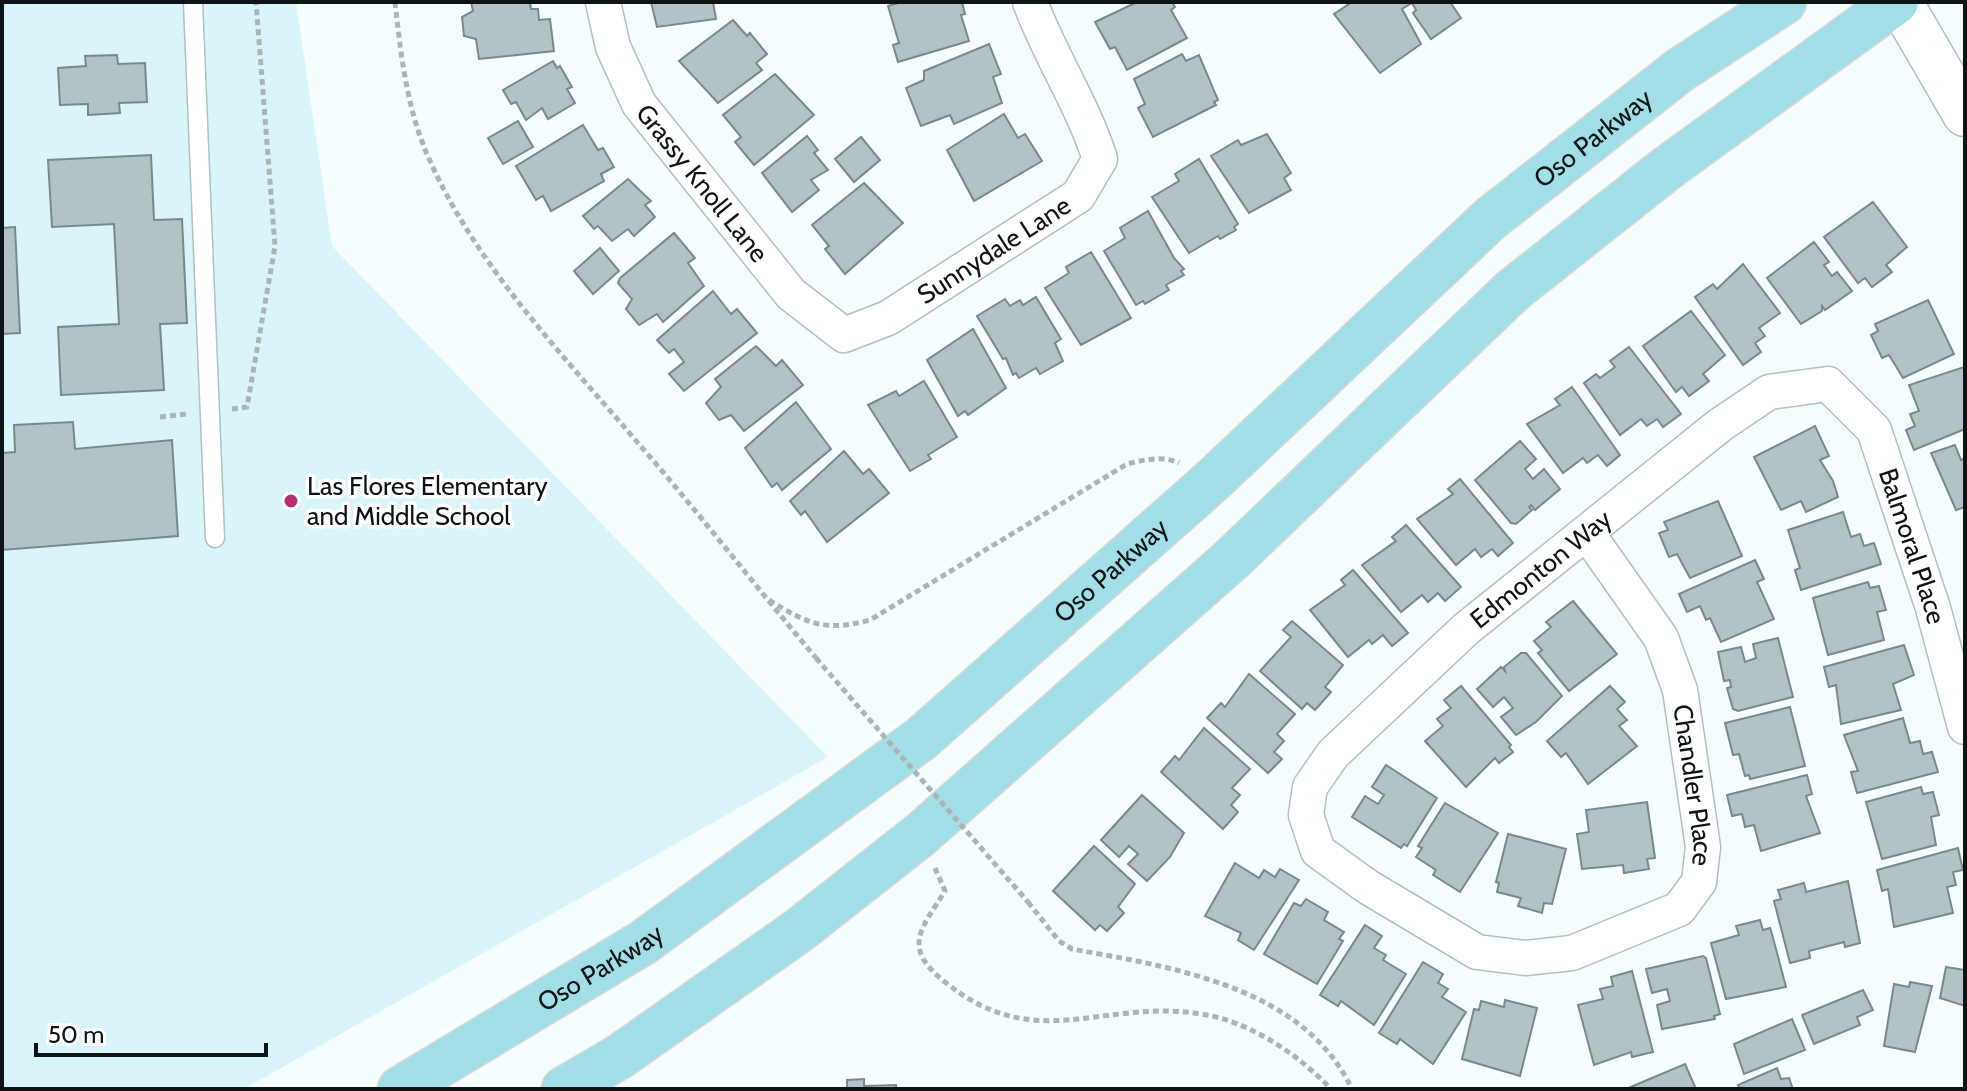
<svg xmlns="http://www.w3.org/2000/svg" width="1967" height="1091" font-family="Cabin,sans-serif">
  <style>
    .built { fill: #daf5f9 }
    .building { fill: #b2c2c5; stroke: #79898b; stroke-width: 2 }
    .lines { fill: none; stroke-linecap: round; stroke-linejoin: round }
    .lane-casing { stroke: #b0c1c3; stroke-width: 21 }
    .street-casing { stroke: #b0c1c3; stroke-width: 37 }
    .secondary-casing { stroke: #b0c1c3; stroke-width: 47 }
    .primary-casing { stroke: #d8d9da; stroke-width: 47 }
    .path { stroke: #adb4b5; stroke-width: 5; stroke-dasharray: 6 4; stroke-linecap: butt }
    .lane { stroke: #fff; stroke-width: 18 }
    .street { stroke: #fff; stroke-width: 34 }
    .secondary { stroke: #fff; stroke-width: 44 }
    .primary { stroke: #a1dee6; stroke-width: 44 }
    .path-bridge { stroke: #adb4b5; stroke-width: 5; stroke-dasharray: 6 4; stroke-linecap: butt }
    .poi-dot { fill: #b62e6e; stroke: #fff; stroke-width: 3 }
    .labels { text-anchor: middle; stroke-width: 7; stroke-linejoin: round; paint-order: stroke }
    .street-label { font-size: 26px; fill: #0e1415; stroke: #fff }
    .poi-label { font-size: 26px; fill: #0e1415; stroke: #fff; text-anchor: start }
  </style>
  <rect width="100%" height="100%" fill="#f6fdfe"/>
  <path class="built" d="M 2,2 L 296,2 L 332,246 L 828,757 L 244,1089 L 2,1089 Z"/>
  <g class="building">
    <path d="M 471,2 L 530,2 L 531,9 L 538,9 L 539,20 L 550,19 L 554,51 L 479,59 L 476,39 L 464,36 L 462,17 L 473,11 Z"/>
    <path d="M 651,2 L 713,2 L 716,19 L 657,27 Z"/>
    <path d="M 902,2 L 962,2 L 965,14 L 961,15 L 969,41 L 898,62 L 893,45 L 899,43 L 888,6 Z"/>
    <path d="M 1137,2 L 1172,2 L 1175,7 L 1171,10 L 1187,38 L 1127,70 L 1115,47 L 1110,49 L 1095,22 Z"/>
    <path d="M 1352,2 L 1450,2 L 1461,18 L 1431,39 L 1413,13 L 1416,10 L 1412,3 L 1402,9 L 1421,44 L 1380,73 L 1334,14 Z"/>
    <path d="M 733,20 L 747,36 L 750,33 L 767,54 L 756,63 L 762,70 L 718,103 L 679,61 Z"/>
    <path d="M 989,44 L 1001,74 L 993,77 L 1002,103 L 954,124 L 950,115 L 921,126 L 906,88 L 924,80 L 924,71 Z"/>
    <path d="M 1182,54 L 1186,61 L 1199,55 L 1218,100 L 1214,102 L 1216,105 L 1153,137 L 1138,108 L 1145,104 L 1134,79 Z"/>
    <path d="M 117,55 L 118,64 L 145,63 L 147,102 L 119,103 L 120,113 L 88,115 L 88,104 L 60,105 L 58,68 L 86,66 L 85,56 Z"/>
    <path d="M 553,61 L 557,68 L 560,66 L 572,87 L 567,89 L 575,103 L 548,119 L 542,108 L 526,120 L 516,102 L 511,104 L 503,90 Z"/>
    <path d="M 775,74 L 814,115 L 754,165 L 735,142 L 741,137 L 723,115 Z"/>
    <path d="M 1004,114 L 1018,138 L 1025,134 L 1042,161 L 974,201 L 947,150 Z"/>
    <path d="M 518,121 L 533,147 L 503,164 L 488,138 Z"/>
    <path d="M 583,125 L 598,150 L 603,148 L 614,167 L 601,174 L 604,181 L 551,211 L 543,196 L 536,200 L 516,166 Z"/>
    <path d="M 1267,134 L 1291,173 L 1284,178 L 1291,190 L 1249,213 L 1211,156 L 1238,140 L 1241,145 Z"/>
    <path d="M 807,136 L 818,150 L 814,153 L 828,170 L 811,180 L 819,190 L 792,212 L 762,173 Z"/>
    <path d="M 861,137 L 880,160 L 854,182 L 835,159 Z"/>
    <path d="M 151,155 L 154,220 L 182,219 L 187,323 L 160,324 L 164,390 L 61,395 L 58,327 L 119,324 L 114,224 L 52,227 L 48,160 Z"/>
    <path d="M 1199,159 L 1238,224 L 1234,227 L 1236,230 L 1220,239 L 1218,236 L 1189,253 L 1152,197 L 1179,181 L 1175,174 Z"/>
    <path d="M 628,179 L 651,201 L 645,205 L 655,217 L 634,236 L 628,229 L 612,241 L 598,226 L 594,229 L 583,216 Z"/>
    <path d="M 864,183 L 903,223 L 845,274 L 825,249 L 829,246 L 812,225 Z"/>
    <path d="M 1873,202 L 1907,247 L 1886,265 L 1892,272 L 1872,287 L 1865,278 L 1858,283 L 1824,237 Z"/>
    <path d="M 1148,211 L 1174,258 L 1184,269 L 1181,271 L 1184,275 L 1166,285 L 1169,290 L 1145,304 L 1143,301 L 1136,305 L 1104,251 L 1125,238 L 1120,228 Z"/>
    <path d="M 15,227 L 20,333 L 2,334 L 2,228 Z"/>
    <path d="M 674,233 L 695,258 L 688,263 L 704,286 L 663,322 L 657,314 L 639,325 L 626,309 L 632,299 L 618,283 L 620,278 Z"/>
    <path d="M 1814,242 L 1829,262 L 1824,265 L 1832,276 L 1837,272 L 1852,291 L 1825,310 L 1822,306 L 1822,311 L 1801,324 L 1767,278 Z"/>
    <path d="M 600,248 L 619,271 L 593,294 L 574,271 Z"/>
    <path d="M 1091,252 L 1131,318 L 1081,345 L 1045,288 L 1069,273 L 1066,267 Z"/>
    <path d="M 1743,264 L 1780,313 L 1759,328 L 1765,336 L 1755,343 L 1761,352 L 1743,365 L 1695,297 L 1713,284 L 1717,289 Z"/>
    <path d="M 713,291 L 731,314 L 737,309 L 757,333 L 684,391 L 669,374 L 684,362 L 674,349 L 669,353 L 657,340 Z"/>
    <path d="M 1036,297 L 1061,339 L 1055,343 L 1063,361 L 1040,374 L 1036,368 L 1019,378 L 1016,373 L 1013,375 L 1006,358 L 1003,359 L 977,316 L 1005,299 L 1010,306 L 1020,300 L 1023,305 Z"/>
    <path d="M 1928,300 L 1954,354 L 1903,378 L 1889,355 L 1882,358 L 1871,335 L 1878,331 L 1875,324 Z"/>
    <path d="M 1691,311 L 1725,355 L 1703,374 L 1709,381 L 1689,396 L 1682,387 L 1676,392 L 1643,346 Z"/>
    <path d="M 973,329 L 1006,388 L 968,415 L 965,411 L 958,416 L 927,360 Z"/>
    <path d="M 756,346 L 776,366 L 782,360 L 803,385 L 744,431 L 731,415 L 719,420 L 706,403 L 721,387 L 715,379 Z"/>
    <path d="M 1629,347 L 1681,414 L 1663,427 L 1657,419 L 1647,426 L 1641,419 L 1620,435 L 1584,383 L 1596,374 L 1600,378 L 1615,367 L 1610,361 Z"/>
    <path d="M 1964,367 L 1965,429 L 1914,450 L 1906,430 L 1915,426 L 1910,414 L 1919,411 L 1909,385 Z"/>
    <path d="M 924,381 L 957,437 L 928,455 L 931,459 L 910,471 L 868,405 L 896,391 L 899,396 Z"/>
    <path d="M 1572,387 L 1620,455 L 1607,466 L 1598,455 L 1587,463 L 1583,458 L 1563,473 L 1527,424 L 1560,405 L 1555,399 Z"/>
    <path d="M 796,402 L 831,449 L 782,490 L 777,483 L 772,487 L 745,448 Z"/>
    <path d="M 73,422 L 75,449 L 172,440 L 178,536 L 2,550 L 2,453 L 15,452 L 14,425 Z"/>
    <path d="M 1815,426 L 1829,456 L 1820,460 L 1833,481 L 1838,497 L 1806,512 L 1801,501 L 1781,510 L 1754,457 Z"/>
    <path d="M 1520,441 L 1536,459 L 1525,469 L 1533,479 L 1544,469 L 1560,489 L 1535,510 L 1531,505 L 1529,507 L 1532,510 L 1516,524 L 1511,523 L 1475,480 Z"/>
    <path d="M 1955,445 L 1961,460 L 1965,458 L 1965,507 L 1956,510 L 1931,453 Z"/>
    <path d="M 844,451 L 863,474 L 869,469 L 889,493 L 827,542 L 805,511 L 801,515 L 790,501 Z"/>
    <path d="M 1460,479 L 1513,543 L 1498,556 L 1492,549 L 1481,557 L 1475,549 L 1456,565 L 1417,519 L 1453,494 L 1448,489 Z"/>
    <path d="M 1718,501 L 1742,556 L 1690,578 L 1677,554 L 1669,557 L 1659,533 L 1668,530 L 1664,522 Z"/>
    <path d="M 1843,512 L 1851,537 L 1860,534 L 1864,546 L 1874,543 L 1881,564 L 1801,590 L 1795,570 L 1800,568 L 1788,530 Z"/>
    <path d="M 1406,525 L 1461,587 L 1445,601 L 1438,593 L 1428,602 L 1422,595 L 1401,612 L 1362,565 L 1396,541 L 1392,537 Z"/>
    <path d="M 1755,560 L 1764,579 L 1757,582 L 1774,619 L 1721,642 L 1710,618 L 1706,620 L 1700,606 L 1687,612 L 1679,594 Z"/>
    <path d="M 1353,570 L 1408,633 L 1392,646 L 1383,635 L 1372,644 L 1369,640 L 1348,657 L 1310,610 L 1345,585 L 1341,580 Z"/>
    <path d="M 1868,582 L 1870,588 L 1879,586 L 1886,610 L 1877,612 L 1884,640 L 1828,655 L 1813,598 Z"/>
    <path d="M 1573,601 L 1617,654 L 1569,691 L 1538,653 L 1542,650 L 1534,641 L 1551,627 L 1546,622 Z"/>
    <path d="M 1292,621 L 1343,665 L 1325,687 L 1331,692 L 1315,710 L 1307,703 L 1302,709 L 1260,671 L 1291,637 L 1283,630 Z"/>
    <path d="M 1778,638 L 1793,697 L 1738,711 L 1733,709 L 1727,688 L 1731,687 L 1730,680 L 1724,681 L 1718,652 L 1741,647 L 1745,662 L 1756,658 L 1753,644 Z"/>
    <path d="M 1904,645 L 1914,675 L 1893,684 L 1901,710 L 1841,724 L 1836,685 L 1829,687 L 1824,667 Z"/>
    <path d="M 1521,653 L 1526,653 L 1562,696 L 1536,722 L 1516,735 L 1501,717 L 1513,708 L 1504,697 L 1493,707 L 1477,689 L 1501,667 L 1505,671 L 1504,667 Z"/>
    <path d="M 1249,674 L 1295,714 L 1277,734 L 1284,741 L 1274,752 L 1282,759 L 1268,773 L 1207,718 L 1221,703 L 1225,707 Z"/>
    <path d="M 1461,686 L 1511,745 L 1509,747 L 1513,752 L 1499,763 L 1495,758 L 1466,787 L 1425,741 L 1443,726 L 1437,719 L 1451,708 L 1444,700 Z"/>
    <path d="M 1610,686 L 1625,702 L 1617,709 L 1627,720 L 1619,726 L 1637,746 L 1588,784 L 1566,753 L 1561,757 L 1547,741 Z"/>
    <path d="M 1790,707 L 1805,766 L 1750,779 L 1749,775 L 1745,776 L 1739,754 L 1733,755 L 1725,723 Z"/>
    <path d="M 1903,718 L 1910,743 L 1920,741 L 1923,754 L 1932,752 L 1938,772 L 1857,793 L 1851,772 L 1858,771 L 1844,735 Z"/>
    <path d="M 1204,728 L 1250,769 L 1232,788 L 1240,795 L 1231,805 L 1238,812 L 1223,829 L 1161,772 L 1175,756 L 1179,760 Z"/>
    <path d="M 1386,765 L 1437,798 L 1407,846 L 1404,844 L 1401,848 L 1352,817 L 1365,796 L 1378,804 L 1384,795 L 1372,787 Z"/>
    <path d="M 1807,775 L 1812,794 L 1806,796 L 1820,833 L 1761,851 L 1754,825 L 1745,827 L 1742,814 L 1732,816 L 1727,795 Z"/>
    <path d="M 1921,787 L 1923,794 L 1933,792 L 1939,815 L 1931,817 L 1936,845 L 1882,859 L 1866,802 Z"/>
    <path d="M 1142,795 L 1184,833 L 1170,857 L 1147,881 L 1128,864 L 1138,854 L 1129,846 L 1119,857 L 1101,840 Z"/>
    <path d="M 1647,802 L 1655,858 L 1647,859 L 1649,869 L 1624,873 L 1623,865 L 1582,869 L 1577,834 L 1589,832 L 1586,810 Z"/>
    <path d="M 1445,803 L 1498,833 L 1460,892 L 1433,875 L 1436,870 L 1416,857 L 1422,848 L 1418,846 Z"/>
    <path d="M 1508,834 L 1566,849 L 1552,904 L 1544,903 L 1542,913 L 1518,906 L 1521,898 L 1497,892 L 1499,883 L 1496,882 Z"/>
    <path d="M 1094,846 L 1135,884 L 1118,907 L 1124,913 L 1107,931 L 1100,925 L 1095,930 L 1053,891 Z"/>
    <path d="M 1958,848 L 1963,870 L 1953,872 L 1956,885 L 1947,887 L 1953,913 L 1894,927 L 1888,889 L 1882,891 L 1877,870 Z"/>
    <path d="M 1235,863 L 1259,878 L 1264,870 L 1275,877 L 1280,869 L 1299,880 L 1254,950 L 1238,940 L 1241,933 L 1205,916 Z"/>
    <path d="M 1848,881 L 1860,943 L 1845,947 L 1844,942 L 1809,951 L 1810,958 L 1790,963 L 1774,901 L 1781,899 L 1778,890 L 1804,883 L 1806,892 Z"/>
    <path d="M 1306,899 L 1328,912 L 1324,920 L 1344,932 L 1339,939 L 1343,941 L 1317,984 L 1264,954 L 1294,903 L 1301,906 Z"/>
    <path d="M 1760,920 L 1763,930 L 1770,928 L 1772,934 L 1786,987 L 1726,999 L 1711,943 L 1739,935 L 1736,926 Z"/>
    <path d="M 1365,925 L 1382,936 L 1374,948 L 1386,955 L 1383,960 L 1406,974 L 1374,1025 L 1341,1001 L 1338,1006 L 1320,995 Z"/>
    <path d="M 1703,956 L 1706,958 L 1720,1014 L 1714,1016 L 1715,1019 L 1662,1029 L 1657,1005 L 1670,1001 L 1667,989 L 1652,993 L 1646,969 Z"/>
    <path d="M 1423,962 L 1443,974 L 1438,983 L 1448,989 L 1442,997 L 1466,1012 L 1433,1064 L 1400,1039 L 1397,1044 L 1379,1033 Z"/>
    <path d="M 1946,967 L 1965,970 L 1965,1006 L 1940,998 Z"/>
    <path d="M 1632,971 L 1653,1052 L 1632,1057 L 1631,1052 L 1594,1065 L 1578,1005 L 1603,999 L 1600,989 L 1613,986 L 1611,977 Z"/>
    <path d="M 1910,982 L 1932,986 L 1915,1052 L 1884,1046 L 1894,984 L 1909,987 Z"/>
    <path d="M 1863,990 L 1873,1010 L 1857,1017 L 1860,1025 L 1814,1044 L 1802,1015 Z"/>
    <path d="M 1505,1000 L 1537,1008 L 1520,1076 L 1462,1059 L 1474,1009 L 1479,1010 L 1481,1001 L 1504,1007 Z"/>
    <path d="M 1792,1019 L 1805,1050 L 1744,1074 L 1734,1044 Z"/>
    <path d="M 1685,1064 L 1696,1089 L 1626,1089 Z"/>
    <path d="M 1777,1068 L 1781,1079 L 1789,1078 L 1793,1089 L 1740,1089 L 1738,1085 Z"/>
    <path d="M 864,1079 L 864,1086 L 896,1085 L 896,1089 L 841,1089 L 847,1088 L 847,1080 Z"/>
  </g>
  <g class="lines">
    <defs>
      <path id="lane" d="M 193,2 L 215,538"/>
      <g id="street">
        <path id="s1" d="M 603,2 L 613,47 L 639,104 L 791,294 L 844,335 L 888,318 L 1078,196 L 1100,159 C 1082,103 1050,56 1030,2"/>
        <path id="s2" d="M 1587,533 L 1661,638 L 1680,690 L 1703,847 L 1699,882 L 1679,909 L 1572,953 L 1525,958 L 1477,952 L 1368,887 L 1318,851 L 1306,815 L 1310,787 L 1333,754 L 1466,629 L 1720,425 L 1769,392 L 1828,384 L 1874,430 L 1933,608 L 1965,727"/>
      </g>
      <path id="secondary" d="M 1900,2 L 1965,114"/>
      <g id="primary">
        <path id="s3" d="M 400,1089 L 644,942 L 922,738 L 1213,480 L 1490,219 L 1680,70 L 1784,2"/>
        <path d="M 564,1089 L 619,1057 L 798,931 L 920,835 L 1232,559 L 1512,291 L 1666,169 L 1896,2"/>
      </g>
    </defs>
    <use href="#lane" class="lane-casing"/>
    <use href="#street" class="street-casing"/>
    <use href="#secondary" class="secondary-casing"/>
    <use href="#primary" class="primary-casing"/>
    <g class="path">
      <path d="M 395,2 C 401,56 407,111 430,161 C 478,268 563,355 638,443 C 699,513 756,587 816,658"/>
      <path d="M 232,409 L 247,407 L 275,246 L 256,2"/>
      <path d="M 160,417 L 186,414"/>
      <path d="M 769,600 C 807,624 826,632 870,620 L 1127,464 C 1144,460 1162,455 1179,463"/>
      <path d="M 935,868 L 945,891 C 921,930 901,947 945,982 C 1036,1056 1103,998 1201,1014 C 1249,1021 1298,1054 1331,1089"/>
      <path d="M 1028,902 L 1059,941 L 1072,949 C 1171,967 1303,986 1352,1089"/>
    </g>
    <use href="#lane" class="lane"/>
    <use href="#street" class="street"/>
    <use href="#secondary" class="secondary"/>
    <use href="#primary" class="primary"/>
    <path class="path-bridge" d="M 816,658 L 1028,902"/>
  </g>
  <circle class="poi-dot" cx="291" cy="501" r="8"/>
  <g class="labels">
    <g class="street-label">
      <text dy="9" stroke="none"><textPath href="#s3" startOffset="1530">Oso Parkway</textPath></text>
      <text dy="9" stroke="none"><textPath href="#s1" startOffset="210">Grassy Knoll Lane</textPath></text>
      <text dy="9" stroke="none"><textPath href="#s1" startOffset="592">Sunnydale Lane</textPath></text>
      <text dy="9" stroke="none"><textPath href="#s2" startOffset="1732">Balmoral Place</textPath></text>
      <text dy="9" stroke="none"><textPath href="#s2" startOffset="1196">Edmonton Way</textPath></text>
      <text dy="9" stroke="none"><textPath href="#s3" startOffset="882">Oso Parkway</textPath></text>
      <text dy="9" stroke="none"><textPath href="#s2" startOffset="280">Chandler Place</textPath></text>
      <text dy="9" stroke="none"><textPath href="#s3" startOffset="234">Oso Parkway</textPath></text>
    </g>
    <g class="poi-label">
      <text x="307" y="495">Las Flores Elementary<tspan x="307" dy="30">and Middle School</tspan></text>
    </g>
  </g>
  <rect width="1967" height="1091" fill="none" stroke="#0e1415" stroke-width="8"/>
  <path d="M36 1043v12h230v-12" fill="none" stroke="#0e1415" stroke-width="4"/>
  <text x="48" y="1043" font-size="24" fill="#0e1415" stroke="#ffffff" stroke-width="6" paint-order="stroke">50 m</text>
</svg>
